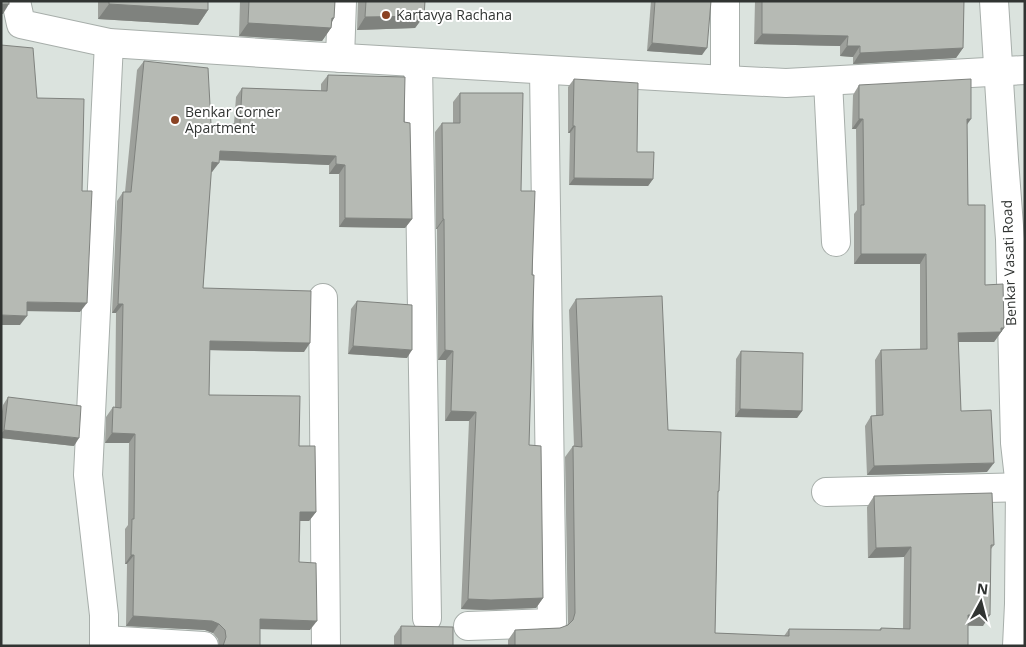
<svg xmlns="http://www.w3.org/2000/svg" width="1026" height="647" font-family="'Open Sans',sans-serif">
<rect width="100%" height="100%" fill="#dbe3de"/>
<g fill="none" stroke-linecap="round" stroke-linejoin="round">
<!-- minor casing -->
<g stroke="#a7aeaa" stroke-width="30">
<g id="minor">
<path d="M16 1 21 24 109 43 309 56 725 80 786 83 1025 70"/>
<path d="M340 58 342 1"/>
<path d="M418 63 427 618"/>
<path d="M725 80V1"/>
<path d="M828 81 836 242"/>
<path d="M323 298 326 646"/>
<path d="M826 492 1025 487"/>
<path d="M468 626 552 623 544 70"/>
<path d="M104 640 204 646"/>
<path d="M104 646V615L88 475 109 43"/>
</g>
</g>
<!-- tertiary casing -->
<g stroke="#a7aeaa" stroke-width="30">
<path id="tertiary" d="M994 1 1004 160 1010 239 1015 443 1020 487 1019 604 1017 646"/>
</g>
<!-- minor -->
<use href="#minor" stroke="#fff" stroke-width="28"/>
<!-- tertiary -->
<use href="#tertiary" stroke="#fff" stroke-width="28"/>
</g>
<!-- wall -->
<g fill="#9da09b">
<path d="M98 1H208V10L198 25 98 19Z"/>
<path d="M240 1H335L334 18 332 22 331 28 322 41 239 36Z"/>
<path d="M358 1H425L424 16 415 28 357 30Z"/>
<path d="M651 1H711L702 55 647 51Z"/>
<path d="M755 1H964L963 48 956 58 853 64V57L840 56V46L754 44Z"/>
<path d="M144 61 211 124H234L236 97 242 88 321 91V84L328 75 404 122 412 219 405 228 339 227V174H329V165L219 160 212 172H211L203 288 304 352 210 350 209 395 299 446 316 512 309 521H300L299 562 310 630 260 629V646H219L218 639 213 633 205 630 126 626 127 564H125V529L128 525 129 443H105L106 417 113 407 115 408 116 313H112L117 201 123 192H125L137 70Z"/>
<path d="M574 79 637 152 653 179 648 186 569 185 570 133H568V87Z"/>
<path d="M859 85 967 125 968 205 985 285 1004 328 994 342H958L961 411 987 472 867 475 865 426 871 416H876L875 360 881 350H920V264H854V214L857 210 856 129H852L853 95Z"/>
<path d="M460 93 521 191 532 275 529 445 543 598 536 608 484 610 461 609 469 421H445L446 360H438L437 229H436L435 132 442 123H453V102Z"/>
<path d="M576 299 668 430 719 491 718 493 715 633 784 636 789 629 879 630 881 628 903 629 904 557 868 558 867 507 874 496 994 545 991 549 983 626H968V646H508V640L515 630 560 628 567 626 568 623 565 457 573 446H574L569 310Z"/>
<path d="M357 301 407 358 348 354 351 309Z"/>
<path d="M741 351 802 411 797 418 735 417 736 359Z"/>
<path d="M8 397 74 446 1 438V418L3 405Z"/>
<path d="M401 626 453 646H394V636Z"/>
</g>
<!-- shaded-wall -->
<g fill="#7f827e">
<path d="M1 4H9L3 14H1Z"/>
<path d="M109 4 208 10 198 25 98 19Z"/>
<path d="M424 16 415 28 357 30 365 17Z"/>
<path d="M334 18 328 28H331L322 41 239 36 248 23Z"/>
<path d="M762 34 848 36 840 46 754 44Z"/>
<path d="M652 43 707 48 702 55 647 51Z"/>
<path d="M847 46H860L853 57 840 56Z"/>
<path d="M963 48 956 58 853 64 860 53Z"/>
<path d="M859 119H863L856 129H852Z"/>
<path d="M967 119H971L964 129Z"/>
<path d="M573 126H575L570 133H568Z"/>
<path d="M220 151 336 156 329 165 214 160Z"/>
<path d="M212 162 219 163 212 172 206 171Z"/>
<path d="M336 164 345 165 339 174H329Z"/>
<path d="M574 178 653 179 648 186 569 185Z"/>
<path d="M345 218 412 219 405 228 339 227Z"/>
<path d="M443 219H444L437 229H436Z"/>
<path d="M861 254H926L920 264H854Z"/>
<path d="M27 302 87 303 80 312 20 311Z"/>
<path d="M118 304H123L116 313H112Z"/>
<path d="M1 315 27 316 20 325H1Z"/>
<path d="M1004 328 994 342H951L958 333Z"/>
<path d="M210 341 310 343 304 352 203 350Z"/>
<path d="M353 346 412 350 407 358 348 354Z"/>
<path d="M445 350 453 351 446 360H438Z"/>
<path d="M740 409 802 411 797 418 735 417Z"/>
<path d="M451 411 476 412 469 421H445Z"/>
<path d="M4 430 79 438 74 446 1 438V434Z"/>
<path d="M112 433 135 434 129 443H105Z"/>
<path d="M994 463 987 472 867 475 874 466Z"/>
<path d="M300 512H316L309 521H294Z"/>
<path d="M911 547 904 557 868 558 876 548Z"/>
<path d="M131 555H134L127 564H125Z"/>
<path d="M543 598 536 608 484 610 461 609 468 599Z"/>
<path d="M968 615H990L983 626 961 625Z"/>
<path d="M133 616 212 621 219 624 213 633 205 630 126 626Z"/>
<path d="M260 619 317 621 310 630 253 629Z"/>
</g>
<!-- building -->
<g fill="#b6bab4" stroke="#7f827e">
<rect x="1" y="1" width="8" height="3"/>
<path d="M109 1H208V10L109 4Z"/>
<path d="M249 1H335L334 18H332L331 28 248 23Z"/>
<path d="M366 1H425L424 16 365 17Z"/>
<path d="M655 1H711L707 48 652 43Z"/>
<path d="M762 1H964L963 48 860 53V46H847L848 36 762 34Z"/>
<path d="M1 45 33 48 37 98 84 99 82 191H92L87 303 27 302V316L1 315Z"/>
<path d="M144 61 208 68 211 124H240L242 88 327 91 328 75 405 77 404 122 410 123 412 219 345 218V165L336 164V156L220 151 219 163 212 162 203 288 311 291 310 343 210 341 209 395 300 396 299 446H315L316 512H300L299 562 316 563 317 621 260 619V646H223L226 637 225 630 219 624 212 621 133 616 134 555H131L132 519H134L135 434 112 433 113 407 121 408 123 304H118L123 192H131Z"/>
<path d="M574 79 638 83 637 152H654L653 179 574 178 575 126H573Z"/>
<path d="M971 79V119H967L968 205H985V285L1003 284 1004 328H1001V332L958 333 961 411 991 410 994 463 874 466 871 416 883 415 881 350 927 349 926 254H861V205H864L863 119H859V85Z"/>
<path d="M460 93H523L521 191H535L532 275H534L529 445 541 446 543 598 491 600 468 599 476 412 451 411 453 351 445 350 444 219H443L442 123H460Z"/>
<path d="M662 296 668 430 721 432 719 491H718L715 633 789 636V629L881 630V628L910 629 911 547 876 548 874 496 992 493 994 545H991L990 615H968V646H515V630L560 628 568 625 573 620 575 613 573 446 582 447 576 299Z"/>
<path d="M357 301 412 305V350L353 346Z"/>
<path d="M741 351 803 353 802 411 740 409Z"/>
<path d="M8 397 81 406 79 438 4 430Z"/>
<path d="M401 626 453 627V646H401Z"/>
</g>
<!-- markers -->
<g fill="#8a4223" stroke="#fff" stroke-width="2">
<circle cx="386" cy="15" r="5"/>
<circle cx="175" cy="120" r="5"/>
</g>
<g text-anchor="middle" stroke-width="4" stroke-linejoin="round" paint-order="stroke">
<!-- poi labels -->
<g font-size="14" fill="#313432" stroke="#fff" text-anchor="start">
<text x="396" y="20">Kartavya Rachana</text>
<text x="185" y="117">Benkar Corner<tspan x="185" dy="16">Apartment</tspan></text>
</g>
<!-- street labels -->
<g font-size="14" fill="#313432" stroke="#fff">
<text transform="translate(1009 263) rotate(-92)" y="5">Benkar Vasati Road</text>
</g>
</g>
<!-- border -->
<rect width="1026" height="647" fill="none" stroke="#313432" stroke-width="5"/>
<!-- north arrow -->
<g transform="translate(981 602) rotate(7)" stroke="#ffffff" stroke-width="4" paint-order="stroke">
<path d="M0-4L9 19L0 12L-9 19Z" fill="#313432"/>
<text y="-8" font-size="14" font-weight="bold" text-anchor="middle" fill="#313432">N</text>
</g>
</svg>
